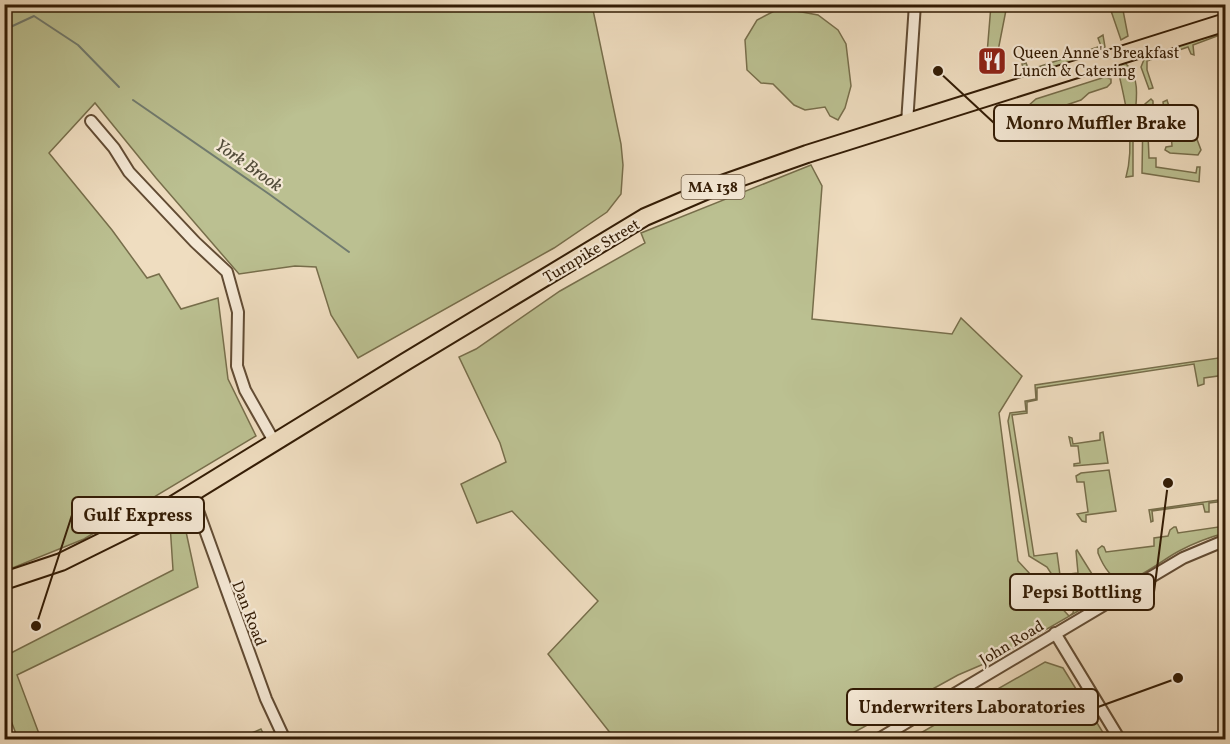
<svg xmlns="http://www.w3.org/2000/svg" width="1230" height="744" font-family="Vollkorn,serif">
<rect width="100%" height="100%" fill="#efddc0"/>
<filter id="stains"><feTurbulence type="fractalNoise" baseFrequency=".00333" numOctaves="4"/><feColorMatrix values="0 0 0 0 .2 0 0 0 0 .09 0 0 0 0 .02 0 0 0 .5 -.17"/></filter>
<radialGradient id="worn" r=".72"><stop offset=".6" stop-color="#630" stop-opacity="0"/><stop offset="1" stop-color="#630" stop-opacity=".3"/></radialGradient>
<!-- green -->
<g fill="#bbc091" stroke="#776e4b" stroke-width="1.5">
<path d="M4 5H592L621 144 623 165 621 194 607 212 554 248 358 358 331 315 316 267 295 266 239 274 156 178 95 103 49 153 112 230 147 278 159 274 181 309 218 298 228 379 256 436 84 539 5 571Z"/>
<path d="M991 5H1007L998 51 987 54Z"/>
<path d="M1109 5H1122L1128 36 1121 40Z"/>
<path d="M780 8 818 15 838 30 846 44 851 86 845 108 838 120 830 116 825 107 805 110 794 105 773 84 761 83 747 70 745 40 757 20Z"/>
<path d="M1225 33 1193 45 1194 55 1191 54 1188 47 1147 61V70L1153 88 1149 89 1141 67 1145 57 1189 42Z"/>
<path d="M1103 35 1105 47 1101 53 1031 75 1024 71 1022 64 1026 63 1029 70 1101 46 1098 38Z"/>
<path d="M1125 63C1145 78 1133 116 1133 137 1133 150 1133 163 1133 176L1126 177C1136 141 1125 101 1117 66Z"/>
<path d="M1105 77 1111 79V83L1107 87 1089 93 1081 100 1031 117 1028 106 1036 99Z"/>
<path d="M1151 99 1153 101V110L1147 111 1149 158H1156V167L1196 173 1197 167H1200L1199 182 1142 173 1143 112 1145 104Z"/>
<path d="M1167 100 1179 139 1195 134 1201 150 1198 155 1170 153 1165 150 1166 147 1172 146 1170 118 1165 119 1163 102Z"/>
<path d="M811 165 822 186 812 319 952 334 961 318 1022 376 999 413 1018 561 1069 616 1073 613 1074 608 1068 603C1078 599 1085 597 1083 584H1079L1077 587 1074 583 1070 587H1065L1064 583 1056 581 1047 567 1029 556 1008 421 1010 413 1026 411 1025 401 1036 399 1035 385 1225 357V375L1204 378V384L1198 386 1194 364 1037 388V400L1027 402V413L1012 415 1034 556 1057 553 1060 575 1078 573 1076 551 1077 550 1097 582 1098 591 1096 597 1087 606 993 660 958 675 842 739H615L548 654 598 601 512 511 477 523 461 484 506 462 500 443 459 357 476 349 560 291 645 243 641 233Z"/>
<path d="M1103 432 1108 463 1074 466V464L1080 463 1078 446H1071L1069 437 1072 438 1073 444 1100 440V433Z"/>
<path d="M1109 470 1116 511 1086 515V522L1082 521 1077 514 1088 512 1084 482H1077L1076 476 1081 473Z"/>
<path d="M1225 499V501L1209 503V512H1205L1203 504 1152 511 1153 521 1151 522 1149 510Z"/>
<path d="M170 524 185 527 198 587 17 675 41 739H18L5 705V656L173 570Z"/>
<path d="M1225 526V533C1210 537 1194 543 1179 551 1165 558 1135 583 1121 580 1109 578 1102 563 1098 553V549L1102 546 1104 547 1106 552 1154 546V538L1168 536 1170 530 1174 527H1176L1178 533Z"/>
<path d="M1045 662 1063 668 1107 739H910Z"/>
<path d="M261 729 266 739H238Z"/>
</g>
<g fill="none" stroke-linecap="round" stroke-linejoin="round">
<!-- stream -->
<g stroke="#717b6f" stroke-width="2">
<path d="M4 30 34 16 78 45 119 87"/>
<path d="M133 100 269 194 349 252"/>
</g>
<!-- street casing -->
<g stroke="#624c34" stroke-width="14">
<g id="street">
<path d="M91 121 114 148 129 172 195 242 227 272 238 312 237 366 245 390 275 443"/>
<path d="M907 123 915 4"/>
<path d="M192 494 266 699 285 740"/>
<path d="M1055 633 1120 740"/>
<path d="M877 740 1183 558 1226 540"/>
</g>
</g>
<!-- primary casing -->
<g stroke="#331c05" stroke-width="20">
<path id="primary" d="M4 581 61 562 158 514 405 362 645 217 722 184 807 154 1226 22"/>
</g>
<!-- street -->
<use href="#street" stroke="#f5e9d6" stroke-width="10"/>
<!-- primary -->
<use href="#primary" stroke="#efddc0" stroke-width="16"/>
</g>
<!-- icons -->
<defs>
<g id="restaurant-square" transform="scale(1.5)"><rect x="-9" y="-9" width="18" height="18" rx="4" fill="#8f2418" stroke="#f5e9d6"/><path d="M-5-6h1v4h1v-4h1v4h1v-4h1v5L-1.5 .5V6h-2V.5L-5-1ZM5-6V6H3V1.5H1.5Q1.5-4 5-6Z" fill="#fff"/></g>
</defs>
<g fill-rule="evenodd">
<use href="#restaurant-square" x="992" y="61"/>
</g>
<g text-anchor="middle" stroke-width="4.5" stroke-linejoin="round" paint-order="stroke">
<!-- shield labels -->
<rect fill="#f5e9d6" stroke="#6d5a44" stroke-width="1.5" x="681.5" y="175" width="63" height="24" rx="4.5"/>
<g font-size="15" font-weight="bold" fill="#331c05">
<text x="713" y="192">MA 138</text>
</g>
<!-- poi labels -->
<g font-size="16" fill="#331c05" stroke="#f5e9d6" text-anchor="start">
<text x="1013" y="58">Queen Anne's Breakfast<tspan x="1013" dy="18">Lunch &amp; Catering</tspan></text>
</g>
<!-- street labels -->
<g font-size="16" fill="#331c05" stroke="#f5e9d6">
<text transform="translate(591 250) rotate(-31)" y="6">Turnpike Street</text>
<text transform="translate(250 613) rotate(69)" y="6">Dan Road</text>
<text transform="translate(1011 642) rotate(-31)" y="6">John Road</text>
</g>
<!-- water labels -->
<g font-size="18" font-style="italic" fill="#524c3a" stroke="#f5e9d6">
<text transform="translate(249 165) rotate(35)" y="6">York Brook</text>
</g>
</g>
<!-- callouts -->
<path fill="none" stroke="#331c05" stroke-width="2" d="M938 71L994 123M36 626L72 515M1168 483L1154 592M1178 678L1098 707"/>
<g fill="#331c05" stroke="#f5e9d6" stroke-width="2">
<circle cx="938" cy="71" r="6"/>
<circle cx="36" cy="626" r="6"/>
<circle cx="1168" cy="483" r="6"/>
<circle cx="1178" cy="678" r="6"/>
</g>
<g fill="#f5e9d6" stroke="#331c05" stroke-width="2">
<rect x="994" y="105" width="204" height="36" rx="6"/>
<rect x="72" y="497" width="132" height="36" rx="6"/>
<rect x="1010" y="574" width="144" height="36" rx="6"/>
<rect x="847" y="689" width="251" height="36" rx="6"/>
</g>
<g font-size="18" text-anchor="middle" font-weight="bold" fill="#331c05">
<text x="1096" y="129">Monro Muffler Brake</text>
<text x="138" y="521">Gulf Express</text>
<text x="1082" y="598">Pepsi Bottling</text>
<text x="972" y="713">Underwriters Laboratories</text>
</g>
<!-- margin -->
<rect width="1230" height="744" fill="none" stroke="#efddc0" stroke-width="24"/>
<rect x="6" y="6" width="1218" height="732" fill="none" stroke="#331c05" stroke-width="3"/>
<rect x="12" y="12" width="1206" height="720" fill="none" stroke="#331c05" stroke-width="1.5"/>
<rect width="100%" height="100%" filter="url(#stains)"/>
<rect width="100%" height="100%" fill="url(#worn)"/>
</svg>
